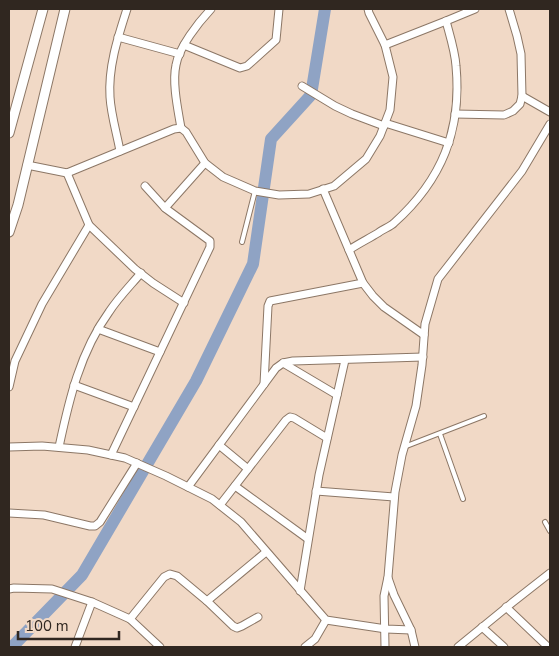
<svg xmlns="http://www.w3.org/2000/svg" width="559" height="656" font-family="'Nunito Sans',sans-serif">
<rect width="100%" height="100%" fill="#f1d9c6"/>
<g fill="none" stroke-linecap="round" stroke-linejoin="round">
<!-- river -->
<path stroke="#8fa3c4" stroke-width="12" d="M12 647 82 575 196 381 253 264 271 139 311 95 325 9"/>
<!-- service casing -->
<g stroke="#8c7766" stroke-width="6">
<g id="service">
<path d="M242 242 255 191"/>
<path d="M440 434 463 499"/>
<path d="M404 447 484 416"/>
<path d="M545 522 550 531"/>
</g>
</g>
<!-- minor casing -->
<g stroke="#8c7766" stroke-width="9">
<g id="minor">
<path d="M118 37 180 54"/>
<path d="M184 45 240 68 247 66 276 40 279 9"/>
<path d="M385 45 446 21 475 9"/>
<path d="M302 86 335 106 352 114 384 126"/>
<path d="M522 96 550 112"/>
<path d="M455 114 504 115 513 111 520 104 522 96 521 54 517 36 509 9"/>
<path d="M385 123 449 143"/>
<path d="M181 128C178 110 172 83 176 65 179 47 198 23 211 9"/>
<path d="M120 151C117 134 111 115 110 97 108 67 118 37 127 9"/>
<path d="M27 165 67 173 174 129 181 128 186 132 205 163 223 177 255 191 279 195 309 194 334 186 366 159 380 136 390 110 393 77 385 45 369 13 368 9"/>
<path d="M323 189 363 283 373 296 384 307 424 335"/>
<path d="M165 208 205 163"/>
<path d="M89 225 135 269 153 283 184 303"/>
<path d="M349 250C358 244 368 239 378 233 383 229 390 227 394 223 442 180 462 130 456 66 455 51 450 36 446 21"/>
<path d="M98 329 160 352"/>
<path d="M283 363 337 395"/>
<path d="M264 384 268 306 270 301 363 283"/>
<path d="M74 385 134 407"/>
<path d="M9 387 15 361 42 304 89 225 67 173"/>
<path d="M219 445 248 469"/>
<path d="M9 447 42 446 88 450 125 458 166 476 212 499 241 522 326 620 386 629 411 630"/>
<path d="M59 447C69 400 80 352 109 312 118 298 130 286 141 273"/>
<path d="M111 455 210 247V241L165 208 145 186"/>
<path d="M235 486 308 539"/>
<path d="M188 487 276 368 283 363 293 361 423 357"/>
<path d="M316 491 394 497"/>
<path d="M220 505 286 420 290 417 294 418 327 438"/>
<path d="M9 513 44 515 90 526H95L100 522 137 463"/>
<path d="M388 578 394 595 411 630 415 647"/>
<path d="M9 589 14 588 52 589 92 602 130 619 160 647"/>
<path d="M300 591 319 475 345 360"/>
<path d="M207 601 266 552"/>
<path d="M506 607 548 647"/>
<path d="M130 619 164 577 170 574 177 576 207 601 233 626 237 628 242 626 258 617"/>
<path d="M482 627 504 647"/>
<path d="M75 647 92 602"/>
<path d="M305 647 315 639 326 620"/>
<path d="M385 647 384 596 388 577 395 492 402 455 416 406 422 365 425 324 438 279 522 171 550 124"/>
<path d="M458 647 513 602 550 573"/>
</g>
</g>
<!-- tertiary casing -->
<g stroke="#8c7766" stroke-width="11">
<g id="tertiary">
<path d="M9 133 43 9"/>
<path d="M9 232 18 205 65 9"/>
</g>
</g>
<!-- service -->
<use href="#service" stroke="#fff" stroke-width="4"/>
<!-- minor -->
<use href="#minor" stroke="#fff" stroke-width="7"/>
<!-- tertiary -->
<use href="#tertiary" stroke="#fff" stroke-width="9"/>
</g>
<!-- border -->
<rect width="559" height="656" fill="none" stroke="#302720" stroke-width="20"/>
<!-- scale -->
<path d="M18 631v8h101v-8" fill="none" stroke="#302720" stroke-width="2.5"/>
<text x="25" y="631" font-size="15" fill="#302720" stroke="#f1d9c6" stroke-width="4" paint-order="stroke">100 m</text>
</svg>
